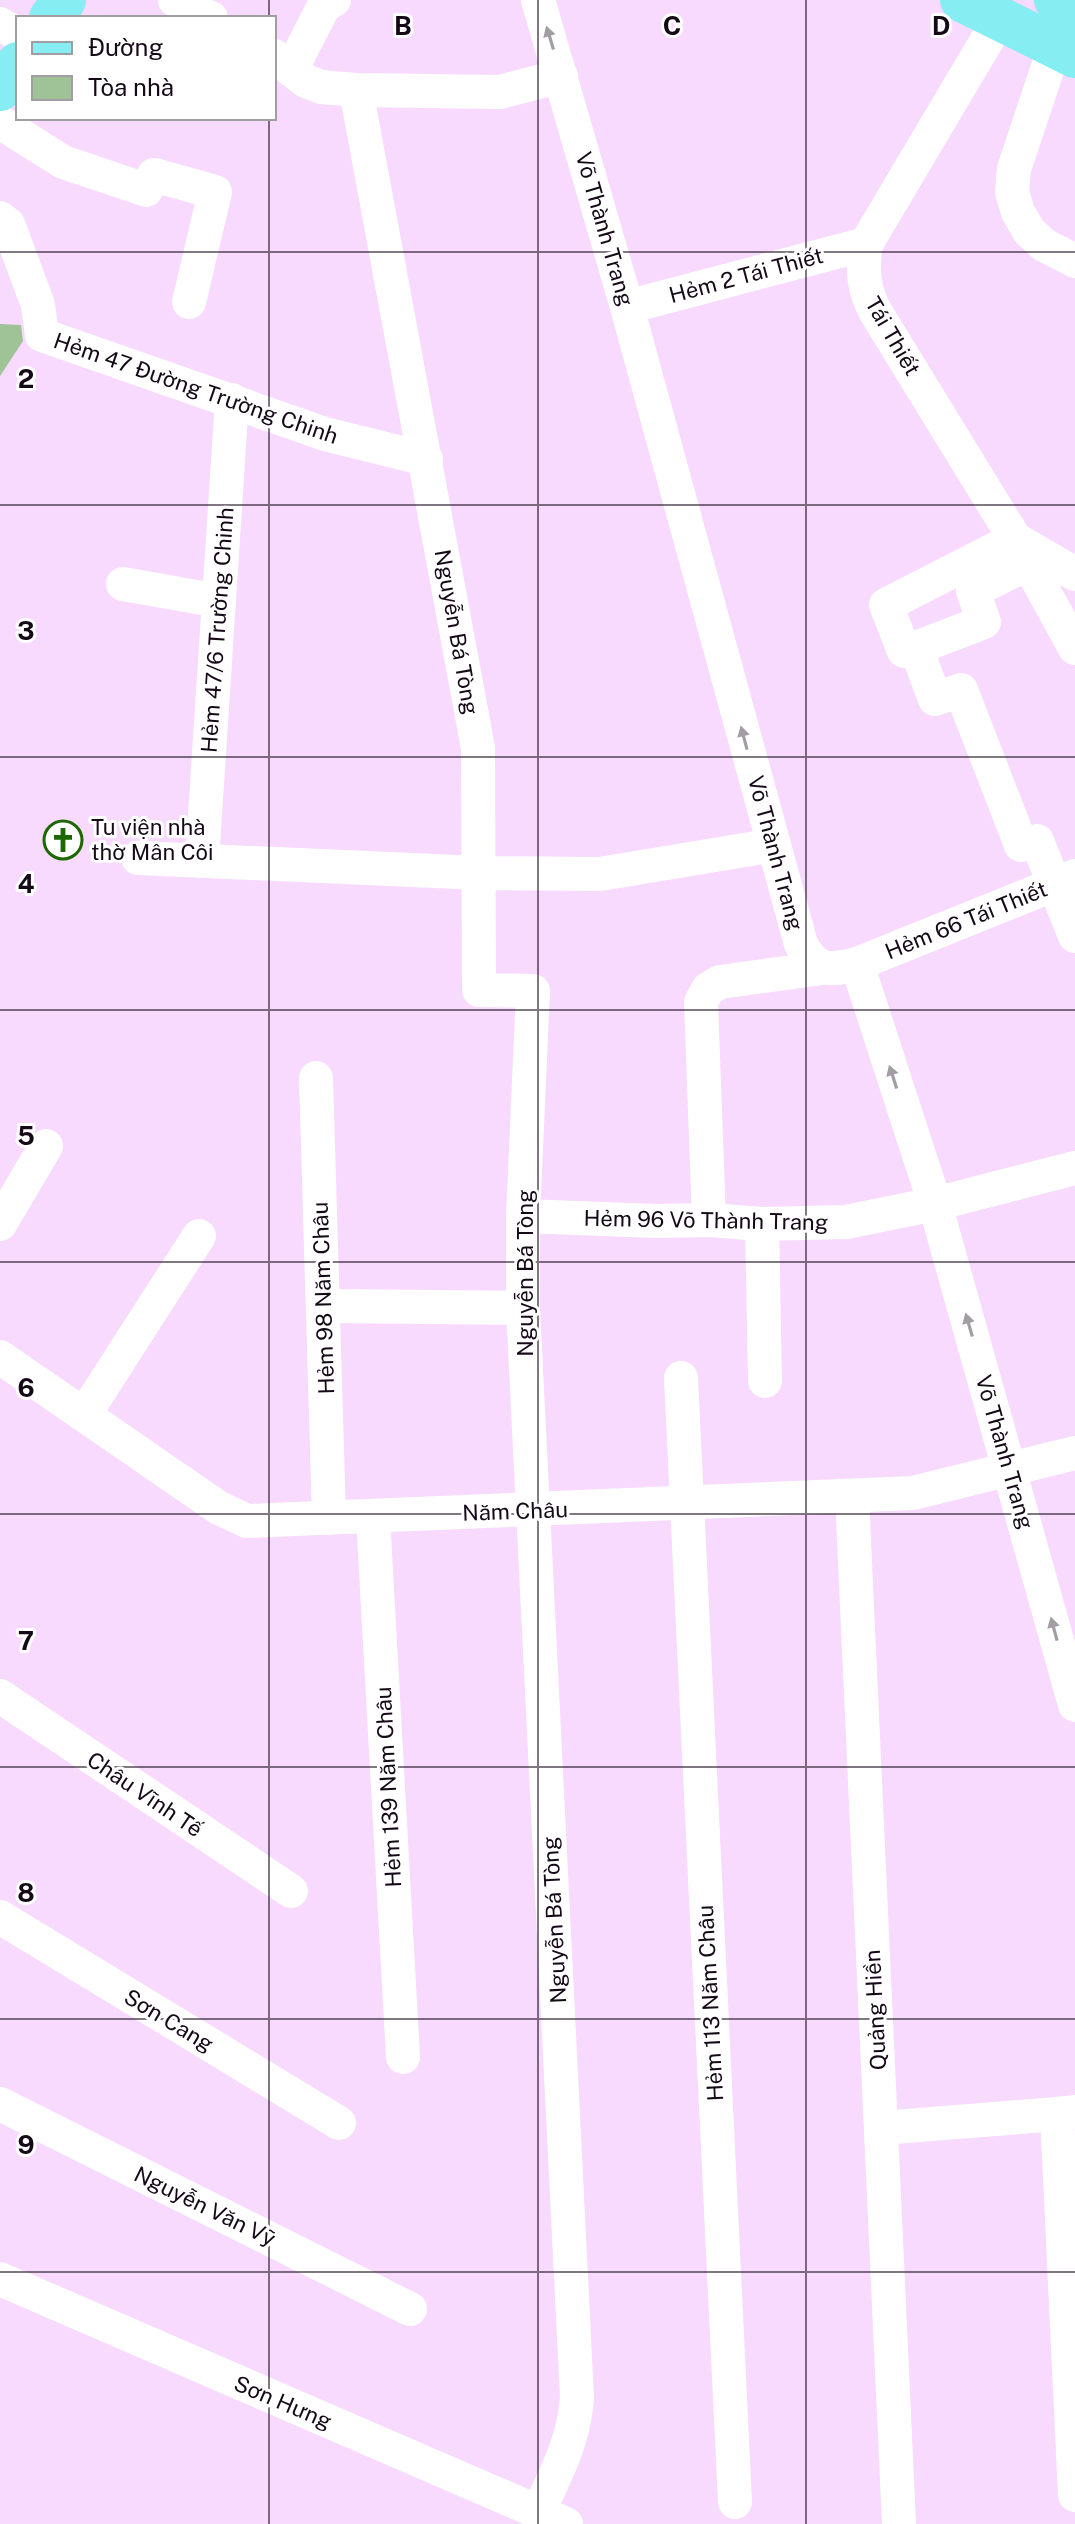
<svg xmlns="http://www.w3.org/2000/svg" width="1075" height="2524" font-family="'Public Sans',sans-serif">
<rect width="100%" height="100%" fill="#f7dafe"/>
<!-- building -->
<path fill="#9fc297" d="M0 324 21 325 23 341 0 376Z"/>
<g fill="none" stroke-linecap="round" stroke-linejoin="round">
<!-- minor -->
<g stroke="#fff" stroke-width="34">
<path d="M175 0 187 9 211 18"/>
<path d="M538 0 627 307 801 944C816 972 829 971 857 964L935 1204 1075 1705"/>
<path d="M999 20 866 244C862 269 863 288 875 311L1015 539 1075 648"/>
<path d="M0 24 18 34"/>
<path d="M1055 46 1014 169 1012 192 1018 212 1029 231 1044 245 1075 261"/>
<path d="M274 56 306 81 321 87 356 90 500 92 561 76"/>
<path d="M291 70 324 6 334 0"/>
<path d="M356 90 478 748 479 990 533 991 523 1216V1308L577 2398C574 2441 556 2474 538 2512"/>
<path d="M0 122 63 162 146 190 154 175 215 192 189 302"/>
<path d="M0 218 8 224 38 305 42 335 325 434 426 459"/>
<path d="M627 307 866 244"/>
<path d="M1075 574 1015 539 886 605 904 651 916 648 935 699 961 690 1021 845 1037 841 1075 936"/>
<path d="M123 584 219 601"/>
<path d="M916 648 984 622 973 591 1029 563"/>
<path d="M138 858 480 873 600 874 774 845"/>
<path d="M202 861 232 400"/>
<path d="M857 964 1075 876"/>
<path d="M316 1078 329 1518"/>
<path d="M523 1216 657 1221 709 1220 762 1224 846 1222 935 1204 1075 1168"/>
<path d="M709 1220 701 1002 708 989 720 982 822 968"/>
<path d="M0 1224 46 1146"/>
<path d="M762 1224 765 1381"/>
<path d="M324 1306 523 1308"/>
<path d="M0 1357 219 1508 247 1521 913 1493 1075 1453"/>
<path d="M681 1378 735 2502"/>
<path d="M84 1415 199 1236"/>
<path d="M852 1497 899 2524"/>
<path d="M373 1517 403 2057"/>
<path d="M0 1696 291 1891"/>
<path d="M0 1917 339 2123"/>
<path d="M0 2104 410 2309"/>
<path d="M1075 2112 1057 2114 1075 2495"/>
<path d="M881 2128 1057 2114"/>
<path d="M0 2279 566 2524"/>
</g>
<!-- major -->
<g stroke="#86edf2" stroke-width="44">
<path d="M962 0 1075 56"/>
<path d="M1056 0 1075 10"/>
<path d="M51 18 64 0"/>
<path d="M0 89 18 64"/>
</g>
</g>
<!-- one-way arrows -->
<defs><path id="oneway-solid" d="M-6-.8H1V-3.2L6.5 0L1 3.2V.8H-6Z" transform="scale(2)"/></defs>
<g fill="#a19da3">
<use href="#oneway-solid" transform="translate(550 38) rotate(-107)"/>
<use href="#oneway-solid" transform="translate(744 738) rotate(-105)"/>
<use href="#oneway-solid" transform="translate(893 1077) rotate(-108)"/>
<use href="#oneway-solid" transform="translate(969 1325) rotate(-106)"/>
<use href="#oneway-solid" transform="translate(1054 1629) rotate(-105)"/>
</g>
<!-- grid -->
<path fill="none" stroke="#150918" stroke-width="2" stroke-opacity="0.55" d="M269 0V18M538 0V2524M806 0V2524M269 118V2524M0 252H1075M0 505H1075M0 757H1075M0 1010H1075M0 1262H1075M0 1514H1075M0 1767H1075M0 2019H1075M0 2272H1075"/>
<!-- icons -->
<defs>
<g id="church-ring" transform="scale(2)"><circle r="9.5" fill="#fff" stroke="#1d6700" stroke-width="1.5"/><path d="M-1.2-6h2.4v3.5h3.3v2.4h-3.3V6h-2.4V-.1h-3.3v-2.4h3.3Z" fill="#1d6700"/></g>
</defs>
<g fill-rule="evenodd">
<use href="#church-ring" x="63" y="840"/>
</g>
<g text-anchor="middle" stroke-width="6" stroke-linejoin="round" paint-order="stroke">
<!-- street labels -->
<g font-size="22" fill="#150918" stroke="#fff">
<text transform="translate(605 229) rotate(74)" y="8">Võ Thành Trang</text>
<text transform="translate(746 275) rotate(-15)" y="8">Hẻm 2 Tái Thiết</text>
<text transform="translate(893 336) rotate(60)" y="8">Tái Thiết</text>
<text transform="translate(196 388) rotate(19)" y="8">Hẻm 47 Đường Trường Chinh</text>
<text transform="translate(217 630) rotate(-86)" y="8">Hẻm 47/6 Trường Chinh</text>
<text transform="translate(457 632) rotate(80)" y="8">Nguyễn Bá Tòng</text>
<text transform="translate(776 853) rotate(75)" y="8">Võ Thành Trang</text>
<text transform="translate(966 920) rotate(-22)" y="8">Hẻm 66 Tái Thiết</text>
<text transform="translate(706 1220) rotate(1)" y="8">Hẻm 96 Võ Thành Trang</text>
<text transform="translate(525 1273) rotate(-90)" y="8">Nguyễn Bá Tòng</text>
<text transform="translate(323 1298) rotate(-92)" y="8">Hẻm 98 Năm Châu</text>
<text transform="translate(1005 1452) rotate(74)" y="8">Võ Thành Trang</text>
<text transform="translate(515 1511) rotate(-2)" y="8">Năm Châu</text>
<text transform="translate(388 1787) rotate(-93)" y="8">Hẻm 139 Năm Châu</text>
<text transform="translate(145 1794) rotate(34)" y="8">Châu Vĩnh Tế</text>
<text transform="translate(554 1920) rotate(-93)" y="8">Nguyễn Bá Tòng</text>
<text transform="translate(710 2003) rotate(-93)" y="8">Hẻm 113 Năm Châu</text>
<text transform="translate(875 2010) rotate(-93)" y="8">Quảng Hiền</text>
<text transform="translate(169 2020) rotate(31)" y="8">Sơn Cang</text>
<text transform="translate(205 2206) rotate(26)" y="8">Nguyễn Văn Vỹ</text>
<text transform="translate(283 2402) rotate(23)" y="8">Sơn Hưng</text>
</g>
<!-- poi labels -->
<g font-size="22" fill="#150918" stroke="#fff" text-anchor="start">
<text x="91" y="835">Tu viện nhà<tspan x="91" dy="25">thờ Mân Côi</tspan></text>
</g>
</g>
<g font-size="26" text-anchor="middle" font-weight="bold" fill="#150918" stroke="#fff" stroke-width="6" stroke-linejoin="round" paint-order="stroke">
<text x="403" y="35">B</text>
<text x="672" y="35">C</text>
<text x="941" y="35">D</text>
<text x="26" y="388">2</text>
<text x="26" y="640">3</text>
<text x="26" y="893">4</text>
<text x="26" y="1145">5</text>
<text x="26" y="1397">6</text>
<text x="26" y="1650">7</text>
<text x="26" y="1902">8</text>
<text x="26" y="2154">9</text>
</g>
<!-- legend -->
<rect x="16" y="16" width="260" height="104" fill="#ffffff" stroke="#a19da3" stroke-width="2"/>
<rect x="32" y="42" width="40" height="12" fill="#86edf2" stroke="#a19da3" stroke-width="2"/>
<text x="88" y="56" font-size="24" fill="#150918">Đường</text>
<rect x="32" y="76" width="40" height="24" fill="#9fc297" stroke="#a19da3" stroke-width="2"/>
<text x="88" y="96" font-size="24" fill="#150918">Tòa nhà</text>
</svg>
